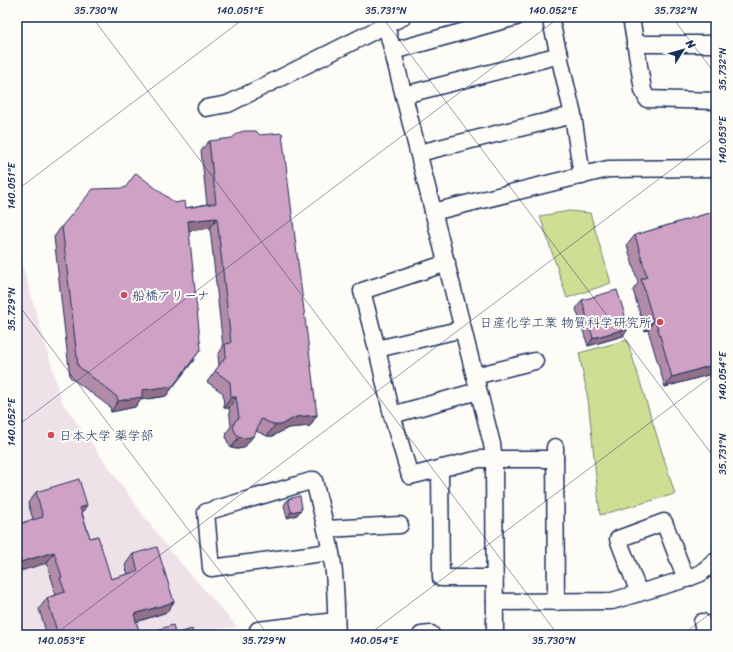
<svg xmlns="http://www.w3.org/2000/svg" width="733" height="652" font-family="Sriracha,'Klee One',sans-serif">
<rect width="100%" height="100%" fill="#fdfcf7"/>
<filter id="ink" filterUnits="userSpaceOnUse"><feTurbulence type="fractalNoise" baseFrequency=".025" numOctaves="2"/><feDisplacementMap in="SourceGraphic" scale="8" xChannelSelector="R" yChannelSelector="G"/><feConvolveMatrix kernelMatrix="1 2 1 2 8 2 1 2 1" color-interpolation-filters="sRGB"/></filter>
<g filter="url(#ink)">
<!-- built -->
<path fill="#efe1e8" d="M17 233 23 267 62 402 146 519 172 553 237 627 207 630V635H17Z"/>
<!-- green -->
<g fill="#cede92" stroke="#748678">
<path d="M569 211 590 213 611 283 567 298 540 216Z"/>
<path d="M627 340 675 494 600 515 588 399 579 353Z"/>
</g>
<g fill="none" stroke-linecap="round" stroke-linejoin="round">
<!-- minor casing -->
<g stroke="#1b2f5e" stroke-width="19">
<g id="minor">
<path d="M384 17 492 444 494 460 495 635"/>
<path d="M550 17 573 115 582 176"/>
<path d="M631 17 643 90 647 99 716 101"/>
<path d="M635 44H716"/>
<path d="M393 51 516 17"/>
<path d="M404 95 560 55"/>
<path d="M206 108 228 104 386 25 403 17"/>
<path d="M419 153 573 115"/>
<path d="M433 212 608 169 716 168"/>
<path d="M447 263 362 291 377 349 392 415 410 476 479 459H555"/>
<path d="M377 349 463 329"/>
<path d="M475 376 535 361"/>
<path d="M392 415 478 391"/>
<path d="M555 447 556 602"/>
<path d="M440 468 441 578H495"/>
<path d="M326 529 400 525"/>
<path d="M330 552 211 568 206 512 314 480C321 511 331 542 334 573 336 594 336 615 337 635"/>
<path d="M639 593 618 539 664 522 686 579"/>
<path d="M495 602 612 601 686 579 701 573 714 562H716"/>
<path d="M702 622 705 635"/>
<path d="M258 630 336 621"/>
<path d="M421 635 431 634"/>
</g>
</g>
<!-- minor -->
<use href="#minor" stroke="#fdfcf7" stroke-width="16"/>
</g>
<!-- wall -->
<g fill="#b28ba9" stroke="#1b2f5e">
<path d="M209 141 317 415 310 426 288 428 273 436H267L256 431 247 444 244 448 237 449 231 448 228 443 226 438 227 432 231 426 229 408H224L223 393 207 382 219 366 218 355 223 347 210 228 189 231 194 360 166 396 140 400 135 407 111 412 110 407 70 377 54 237 62 226 175 203 186 208 207 204 201 151Z"/>
<path d="M716 211V378L715 373 665 387 648 330 645 331 633 290 638 283 627 245 635 235Z"/>
<path d="M582 300 629 328 623 336 588 346 576 309Z"/>
<path d="M36 492 82 513 90 538 111 579 128 574 125 565 133 554 167 612 136 622 140 635 175 634 193 635H47L39 609 47 598 55 595 53 588 54 587 47 563 19 524 33 519 28 503Z"/>
<path d="M288 499 302 508 297 515 287 518 284 505Z"/>
</g>
<!-- shaded-wall -->
<g fill="#91718a" stroke="#1b2f5e">
<path d="M217 218 210 228 181 232 188 221Z"/>
<path d="M655 319 648 330 645 331 653 320Z"/>
<path d="M629 328 623 336 588 346 593 338Z"/>
<path d="M201 349 166 396 140 400 135 407 111 412 118 401 142 390Z"/>
<path d="M716 364V371L715 373 665 387 672 377Z"/>
<path d="M231 397H236L229 408H224Z"/>
<path d="M317 415 310 426 288 428 273 436H267L275 425 296 417Z"/>
<path d="M255 434 247 444 244 448 237 449 231 448 239 437Z"/>
<path d="M87 505 80 516V508Z"/>
<path d="M302 508 297 515 287 518 291 512Z"/>
<path d="M54 552 47 563 17 572V563Z"/>
<path d="M174 602 167 612 126 625 134 614Z"/>
<path d="M90 631 87 635H76Z"/>
</g>
<!-- building -->
<g fill="#cfa2c5" stroke="#1b2f5e">
<path d="M244 131H256L260 135 282 133 317 415 296 417 281 425H275L261 419 255 434 251 437 245 438 239 437 235 432 233 427 235 421 239 418 236 397H231L230 382 215 371 226 356 225 344 231 343 217 218 188 221 201 349 173 386 142 390V397L118 401 117 397 78 366 62 226 93 189 125 188 136 173 175 203 185 201 186 208 216 203 209 141 232 138 238 133Z"/>
<path d="M716 211V364L672 377 655 319 653 320 641 279 647 277 635 235Z"/>
<path d="M617 290 629 328 593 338 582 300Z"/>
<path d="M79 479 87 505 80 508 90 538 98 536 111 579 138 571 133 554 157 547 174 602 134 614 140 635 173 625 175 634 192 629 193 635H92L90 631 76 635H58L47 598 65 592 60 578 62 577 54 552 17 563V515L19 524 43 517 36 492Z"/>
<path d="M300 496 302 508H301V510L291 512 288 499Z"/>
</g>
</g>
<!-- ticks -->
<path fill="none" stroke="#1b2f5e" stroke-width="1" stroke-opacity="0.45" d="M92 17 558 635M382 17 716 460M672 17 716 75M17 190 246 17M17 303 268 635M17 426 560 17M54 635 716 136M368 635 716 373M682 635 716 609"/>
<!-- markers -->
<g fill="#d1495b" stroke="#fdfcf7" stroke-width="1.5">
<circle cx="124" cy="295" r="4"/>
<circle cx="660" cy="322" r="4"/>
<circle cx="51" cy="435" r="4"/>
</g>
<g text-anchor="middle" stroke-width="4" stroke-linejoin="round" paint-order="stroke">
<!-- poi labels -->
<g font-size="13" fill="#1b2f5e" stroke="#fdfcf7" text-anchor="start">
<text x="132" y="300">船橋アリーナ</text>
<text x="652" y="327" text-anchor="end">日産化学工業 物質科学研究所</text>
<text x="59" y="440">日本大学 薬学部</text>
</g>
</g>
<!-- margin -->
<rect width="733" height="652" fill="none" stroke="#fdfcf7" stroke-width="44"/>
<!-- north arrow -->
<g transform="translate(683 50) rotate(53)" stroke="#fdfcf7" stroke-width="3" paint-order="stroke">
<path d="M0-3L7 15L0 10L-7 15Z" fill="#1b2f5e"/>
<text y="-6" font-size="11" font-weight="bold" text-anchor="middle" fill="#1b2f5e">N</text>
</g>
<rect x="22" y="22" width="689" height="608" fill="none" stroke="#1b2f5e" stroke-width="1.5"/>
<g font-size="10" text-anchor="middle" fill="#1b2f5e">
<text x="96" y="14">35.730°N</text>
<text x="240" y="14">140.051°E</text>
<text x="386" y="14">35.731°N</text>
<text x="553" y="14">140.052°E</text>
<text x="676" y="14">35.732°N</text>
<text transform="translate(722 69) rotate(-90)" y="4">35.732°N</text>
<text transform="translate(722 140) rotate(-90)" y="4">140.053°E</text>
<text transform="translate(11 186) rotate(-90)" y="4">140.051°E</text>
<text transform="translate(11 309) rotate(-90)" y="4">35.729°N</text>
<text transform="translate(722 376) rotate(-90)" y="4">140.054°E</text>
<text transform="translate(11 422) rotate(-90)" y="4">140.052°E</text>
<text transform="translate(722 454) rotate(-90)" y="4">35.731°N</text>
<text x="61" y="644">140.053°E</text>
<text x="264" y="644">35.729°N</text>
<text x="374" y="644">140.054°E</text>
<text x="554" y="644">35.730°N</text>
</g>
</svg>
